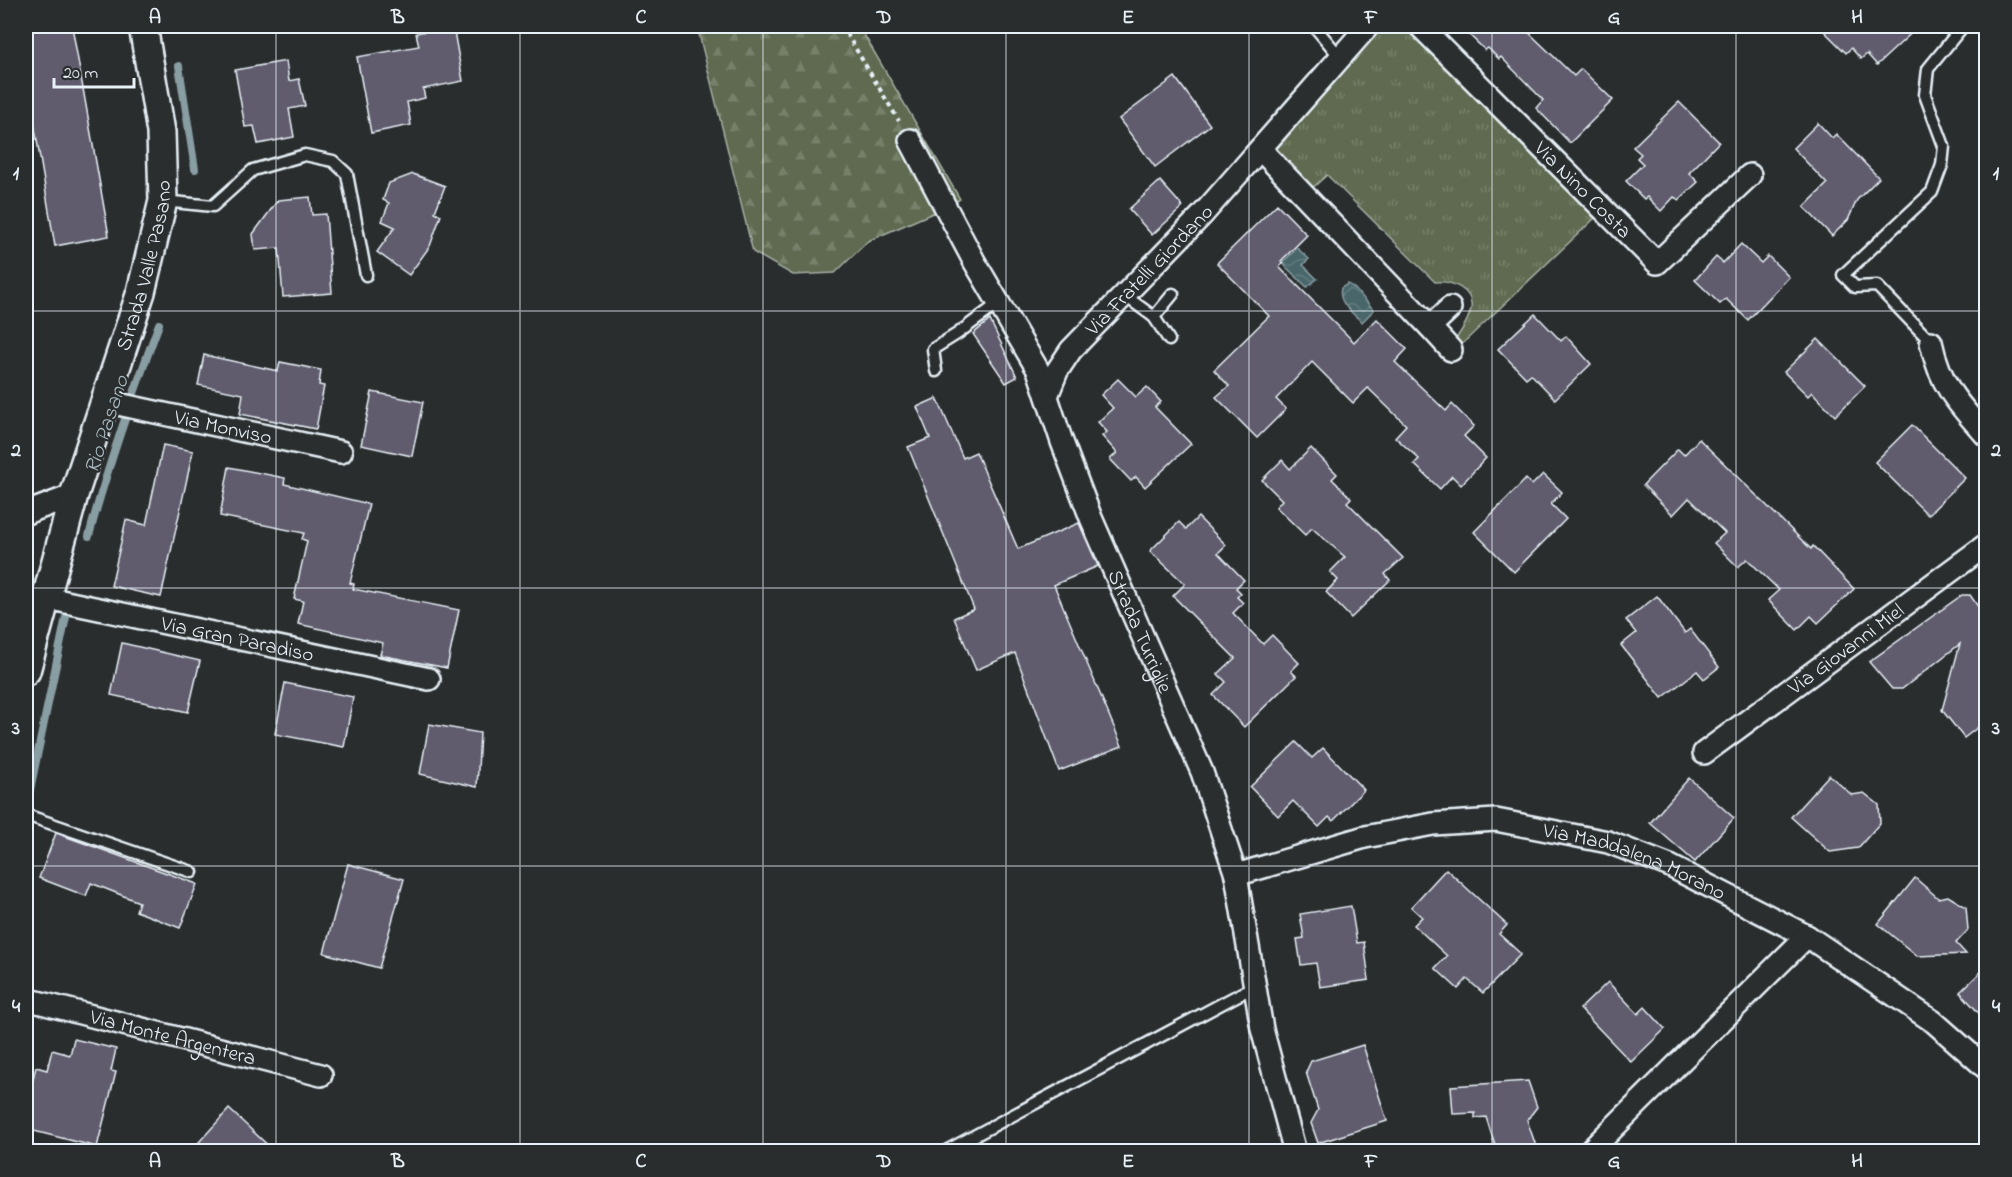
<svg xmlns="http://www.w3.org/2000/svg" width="2012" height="1177" font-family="'Indie Flower',sans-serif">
<defs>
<pattern id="grass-tufts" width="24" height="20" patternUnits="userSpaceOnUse" patternTransform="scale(1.5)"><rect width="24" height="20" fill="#606b51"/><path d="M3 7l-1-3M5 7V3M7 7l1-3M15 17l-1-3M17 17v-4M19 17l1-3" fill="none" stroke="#77816b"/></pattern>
<pattern id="forest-firs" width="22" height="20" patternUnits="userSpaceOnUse" patternTransform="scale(1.5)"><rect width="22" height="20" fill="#606b51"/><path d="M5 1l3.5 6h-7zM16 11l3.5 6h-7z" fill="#77816b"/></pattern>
<pattern id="water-waves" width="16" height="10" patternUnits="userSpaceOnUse" patternTransform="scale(1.5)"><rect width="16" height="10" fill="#48666b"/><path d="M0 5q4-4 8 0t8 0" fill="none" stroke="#627c81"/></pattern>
</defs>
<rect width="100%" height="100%" fill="#2a2d2e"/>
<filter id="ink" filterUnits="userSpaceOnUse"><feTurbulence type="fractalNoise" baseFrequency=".0167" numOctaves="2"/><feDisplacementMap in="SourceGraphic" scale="12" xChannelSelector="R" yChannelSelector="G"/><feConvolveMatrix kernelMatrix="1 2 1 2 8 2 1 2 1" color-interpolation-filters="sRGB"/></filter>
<g filter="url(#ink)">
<!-- grass -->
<path fill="url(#grass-tufts)" stroke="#a4aea4" stroke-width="1.5" d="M1383 26H1401L1421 41 1596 217 1461 345 1456 339C1462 330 1469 320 1471 309 1474 290 1451 280 1435 282L1327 175 1310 190 1273 153Z"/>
<!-- forest -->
<path fill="url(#forest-firs)" stroke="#a4aea4" stroke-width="1.5" d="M697 26H859L960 199 949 206 868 241 835 273 793 275 753 252Z"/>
<!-- water -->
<g fill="url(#water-waves)" stroke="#889ea3" stroke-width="1.5">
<path d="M1297 248 1309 259 1303 265 1317 279 1307 287 1286 267 1283 262Z"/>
<path d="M1348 284 1355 289 1374 310 1362 322C1353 313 1337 303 1341 288Z"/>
</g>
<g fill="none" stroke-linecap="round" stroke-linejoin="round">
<!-- stream -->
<g stroke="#889ea3" stroke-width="8">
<path d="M179 66 195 169"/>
<path d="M89 536C108 464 133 394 159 324"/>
<path d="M26 809 66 617"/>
</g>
</g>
<!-- building -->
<g fill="#615c6d" stroke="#e8f1f8" stroke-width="1.5">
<path d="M26 26H72L109 236 55 246 26 76Z"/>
<path d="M453 26 463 81 423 89 425 98 407 102 411 125 371 133 357 57 419 46 416 33Z"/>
<path d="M1460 26H1522L1574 76 1581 69 1613 100 1570 143 1536 108 1543 100 1501 57 1499 59 1488 48 1485 50Z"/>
<path d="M1819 26H1919L1877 65 1867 54 1861 59 1851 48 1846 53Z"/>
<path d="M286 61 289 81 299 79 305 106 289 109 294 137 258 144 254 126 245 127 235 70Z"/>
<path d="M1175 77 1210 125 1155 167 1119 119Z"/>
<path d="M1679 102 1719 142 1689 173 1698 182 1679 200 1674 197 1661 211 1647 197 1644 199 1626 181 1643 164 1637 158 1641 154 1633 147Z"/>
<path d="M1818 123 1832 138 1836 134 1879 178 1857 200 1848 220 1832 236 1804 207 1827 184 1793 148Z"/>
<path d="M413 174 445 186 435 212 441 215 430 246 409 275 377 252 395 227 382 221 389 203 383 200 389 183Z"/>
<path d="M1160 181 1183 207 1152 235 1129 209Z"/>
<path d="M310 197 312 215 326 214 332 293 283 297 279 248 255 250 253 234 278 200Z"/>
<path d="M1277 204 1307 235 1281 261 1283 263 1279 267 1354 342 1377 319 1407 349 1395 362 1446 411 1452 404 1474 426 1464 436 1486 458 1461 485 1452 476 1440 489 1414 464 1419 459 1395 437 1406 425 1368 388 1353 403 1312 362 1276 399 1286 409 1257 438 1216 397 1229 386 1214 370 1269 316 1217 263Z"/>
<path d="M1741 244 1761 263 1768 256 1789 277 1748 320 1726 299 1720 304 1695 280 1716 257 1723 263Z"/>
<path d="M1535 314 1561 341 1566 336 1591 364 1555 399 1531 374 1526 378 1498 349Z"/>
<path d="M990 320 1017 377 1006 383 973 334Z"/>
<path d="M1818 339 1865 386 1835 416 1812 392 1808 396 1784 372Z"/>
<path d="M204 355 278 371 280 362 321 370 319 385 324 386 316 429 240 414 243 394 198 385Z"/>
<path d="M1118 379 1136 397 1147 387 1161 402 1155 407 1191 444 1145 487 1136 477 1131 481 1110 459 1117 453 1102 436 1107 432 1098 422 1113 408 1101 395Z"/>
<path d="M372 392 423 402 412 456 361 445Z"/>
<path d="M937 398 963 458 976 452 1018 549 1079 523 1098 566 1054 585 1122 746 1059 771 1015 653 976 670 954 618 974 609 908 447 930 438 917 407Z"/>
<path d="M1912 425 1965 478 1928 515 1875 462Z"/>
<path d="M1699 439 1811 549 1813 546 1854 589 1818 623 1811 616 1797 630 1768 600 1779 590 1747 559 1738 567 1714 543 1725 533 1689 498 1673 515 1643 485 1678 449 1684 455Z"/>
<path d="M163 445 193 451 161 597 111 586 126 520 146 525Z"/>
<path d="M1311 448 1337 474 1332 479 1351 498 1347 502 1403 558 1385 574 1390 580 1351 618 1326 592 1338 580 1330 572 1345 557 1312 528 1305 535 1276 507 1282 500 1262 480 1282 460 1290 469Z"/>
<path d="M229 467 285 478 284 484 369 504 350 583 354 584 353 589 459 610 447 668 380 655 383 643 298 624 303 601 294 599 307 541 302 539 304 533 220 516Z"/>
<path d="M1543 474 1562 492 1551 504 1566 519 1514 572 1474 532 1526 479 1532 485Z"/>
<path d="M1198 517 1226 545 1218 553 1244 580 1236 588 1241 593 1237 597 1243 603 1233 613 1263 644 1272 635 1299 663 1291 671 1296 676 1244 727 1213 695 1226 682 1218 674 1235 658 1173 596 1185 584 1150 551 1179 522 1186 529Z"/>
<path d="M1962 595H1970L1986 618V721L1964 738 1942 710 1960 644 1902 689H1892L1869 662Z"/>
<path d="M1657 596 1685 633 1690 629 1719 667 1704 679 1697 671 1662 698 1621 645 1636 633 1626 620Z"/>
<path d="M122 643 200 661 188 712 111 695Z"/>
<path d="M285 683 353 697 344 747 275 734Z"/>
<path d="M429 724 480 733 477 787 420 774Z"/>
<path d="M1296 742 1312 758 1323 748 1364 790 1333 821 1329 817 1319 827 1293 801 1278 816 1250 787Z"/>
<path d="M1829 775 1852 795 1864 793 1879 805 1880 823 1858 848 1830 852 1791 817Z"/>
<path d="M1689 778 1734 818 1695 862 1650 823Z"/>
<path d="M56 833 197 884 180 928 136 911 139 902 91 883 86 896 39 878Z"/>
<path d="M348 864 404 879 379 968 324 953Z"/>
<path d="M1446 869 1507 925 1499 934 1521 954 1483 993 1467 979 1458 989 1435 968 1447 956 1414 925 1422 917 1411 907Z"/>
<path d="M1915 878 1938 898 1948 896 1966 907 1968 930 1956 943 1966 954 1917 956 1878 924Z"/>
<path d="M1351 906 1357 943 1364 942 1369 980 1320 987 1316 963 1301 965 1297 939 1304 938 1300 914Z"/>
<path d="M1986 967V1021L1960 992Z"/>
<path d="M1608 982 1638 1014 1645 1007 1665 1029 1631 1062 1580 1009Z"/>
<path d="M74 1039 116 1049 111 1071 116 1072 97 1147 26 1129V1106L36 1067 47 1070 52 1050 70 1055Z"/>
<path d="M1363 1045 1387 1121 1318 1143 1311 1123 1318 1110 1306 1072 1311 1061Z"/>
<path d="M1528 1081 1537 1107 1527 1120 1538 1152H1497L1486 1117 1475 1118V1113L1453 1114 1451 1086Z"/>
<path d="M229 1109 275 1152H190Z"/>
</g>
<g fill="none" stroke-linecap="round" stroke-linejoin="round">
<!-- service casing -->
<g stroke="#e8f1f8" stroke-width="15">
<g id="service">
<path d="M1314 26 1341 58"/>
<path d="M163 201 213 206 253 170 305 155 333 161 347 174 366 275"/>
<path d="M1124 295 1154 317 1169 340"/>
<path d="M1154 317 1173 294"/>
<path d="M1931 342 1877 286 1855 287 1843 275 1932 192 1942 165 1944 146 1925 95 1928 69 1963 26"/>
<path d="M936 371 933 349 957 334 999 303"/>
<path d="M26 815 192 872"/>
<path d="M944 1152 1255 986"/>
</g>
</g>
<!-- minor casing -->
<g stroke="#e8f1f8" stroke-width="26">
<g id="minor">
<path id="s1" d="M1420 26 1657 263 1750 175"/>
<path id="s2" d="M910 140 974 261 1038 370 1062 442 1091 518 1202 772 1236 875 1262 1029 1295 1152"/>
<path d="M1260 149 1430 327 1450 308"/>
<path d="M1430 327 1451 350"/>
<path d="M1931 342C1940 385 1958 404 1986 435"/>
<path id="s3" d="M1047 396 1057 371 1071 350 1202 215 1368 26"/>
<path id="s4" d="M104 401 341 452"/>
<path d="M26 513 74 495"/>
<path id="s5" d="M47 598 429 679"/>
<path id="s6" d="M1704 753 1986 545"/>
<path id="s7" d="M1236 875 1365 837 1433 824 1496 820 1608 842 1670 866 1807 936 1934 1022 1986 1068"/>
<path id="s8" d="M26 999 321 1075"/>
<path d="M1589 1152 1807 936"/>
</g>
</g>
<!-- tertiary casing -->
<g stroke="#e8f1f8" stroke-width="32">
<g id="tertiary">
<path id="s9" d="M26 671 74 495 141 292 163 201 161 132 143 26"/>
</g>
</g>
<!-- path -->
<path stroke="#e8f1f8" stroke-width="4" stroke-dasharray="4.5 4.5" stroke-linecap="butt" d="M842 26 899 121"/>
<!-- service -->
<use href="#service" stroke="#2a2d2e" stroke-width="10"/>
<!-- minor -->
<use href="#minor" stroke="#2a2d2e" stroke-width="21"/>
<!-- tertiary -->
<use href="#tertiary" stroke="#2a2d2e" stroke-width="27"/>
</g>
</g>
<!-- grid -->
<path fill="none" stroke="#e8f1f8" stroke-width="1.5" stroke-opacity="0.55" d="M276 26V1152M520 26V1152M763 26V1152M1006 26V1152M1249 26V1152M1492 26V1152M1736 26V1152M26 311H1986M26 588H1986M26 866H1986"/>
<g text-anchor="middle" stroke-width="4.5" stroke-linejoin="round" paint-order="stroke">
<!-- street labels -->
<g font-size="21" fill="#e8f1f8" stroke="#2a2d2e">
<text dy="7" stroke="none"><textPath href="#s1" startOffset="231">Via Nino Costa</textPath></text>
<text dy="7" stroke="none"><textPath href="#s9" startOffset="423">Strada Valle Pasano</textPath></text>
<text dy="7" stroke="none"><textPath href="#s3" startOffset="164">Via Fratelli Giordano</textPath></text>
<text dy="7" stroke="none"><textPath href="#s4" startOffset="122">Via Monviso</textPath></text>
<text dy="7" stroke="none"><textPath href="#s2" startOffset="544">Strada Turriglie</textPath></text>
<text dy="7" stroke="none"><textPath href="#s5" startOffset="195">Via Gran Paradiso</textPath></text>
<text dy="7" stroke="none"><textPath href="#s6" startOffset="176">Via Giovanni Miel</textPath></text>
<text dy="7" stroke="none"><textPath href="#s7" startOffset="412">Via Maddalena Morano</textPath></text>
<text dy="7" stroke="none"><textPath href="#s8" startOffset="152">Via Monte Argentera</textPath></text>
</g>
<!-- water labels -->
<g font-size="22" font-style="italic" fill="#a8b9c0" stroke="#2a2d2e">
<text transform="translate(105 424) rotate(-72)" y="8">Rio Pasano</text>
</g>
</g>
<!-- margin -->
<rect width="2012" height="1177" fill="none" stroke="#2a2d2e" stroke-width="66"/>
<!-- scale -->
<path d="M54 78v9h80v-9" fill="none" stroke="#e8f1f8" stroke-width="3"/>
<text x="63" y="78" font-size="18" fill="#e8f1f8" stroke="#2a2d2e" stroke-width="4.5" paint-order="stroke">20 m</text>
<rect x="33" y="33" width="1946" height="1111" fill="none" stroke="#e8f1f8" stroke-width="2"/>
<g font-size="20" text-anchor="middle" font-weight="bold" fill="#e8f1f8">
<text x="155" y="23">A</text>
<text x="398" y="23">B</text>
<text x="641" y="23">C</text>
<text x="884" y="23">D</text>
<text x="1128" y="23">E</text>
<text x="1371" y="23">F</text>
<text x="1614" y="23">G</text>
<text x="1857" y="23">H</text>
<text x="16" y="179">1</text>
<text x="1996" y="179">1</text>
<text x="16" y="456">2</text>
<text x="1996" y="456">2</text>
<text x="16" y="734">3</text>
<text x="1996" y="734">3</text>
<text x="16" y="1012">4</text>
<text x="1996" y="1012">4</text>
<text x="155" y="1167">A</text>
<text x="398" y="1167">B</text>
<text x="641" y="1167">C</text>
<text x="884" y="1167">D</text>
<text x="1128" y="1167">E</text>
<text x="1371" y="1167">F</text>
<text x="1614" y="1167">G</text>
<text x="1857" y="1167">H</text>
</g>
</svg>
